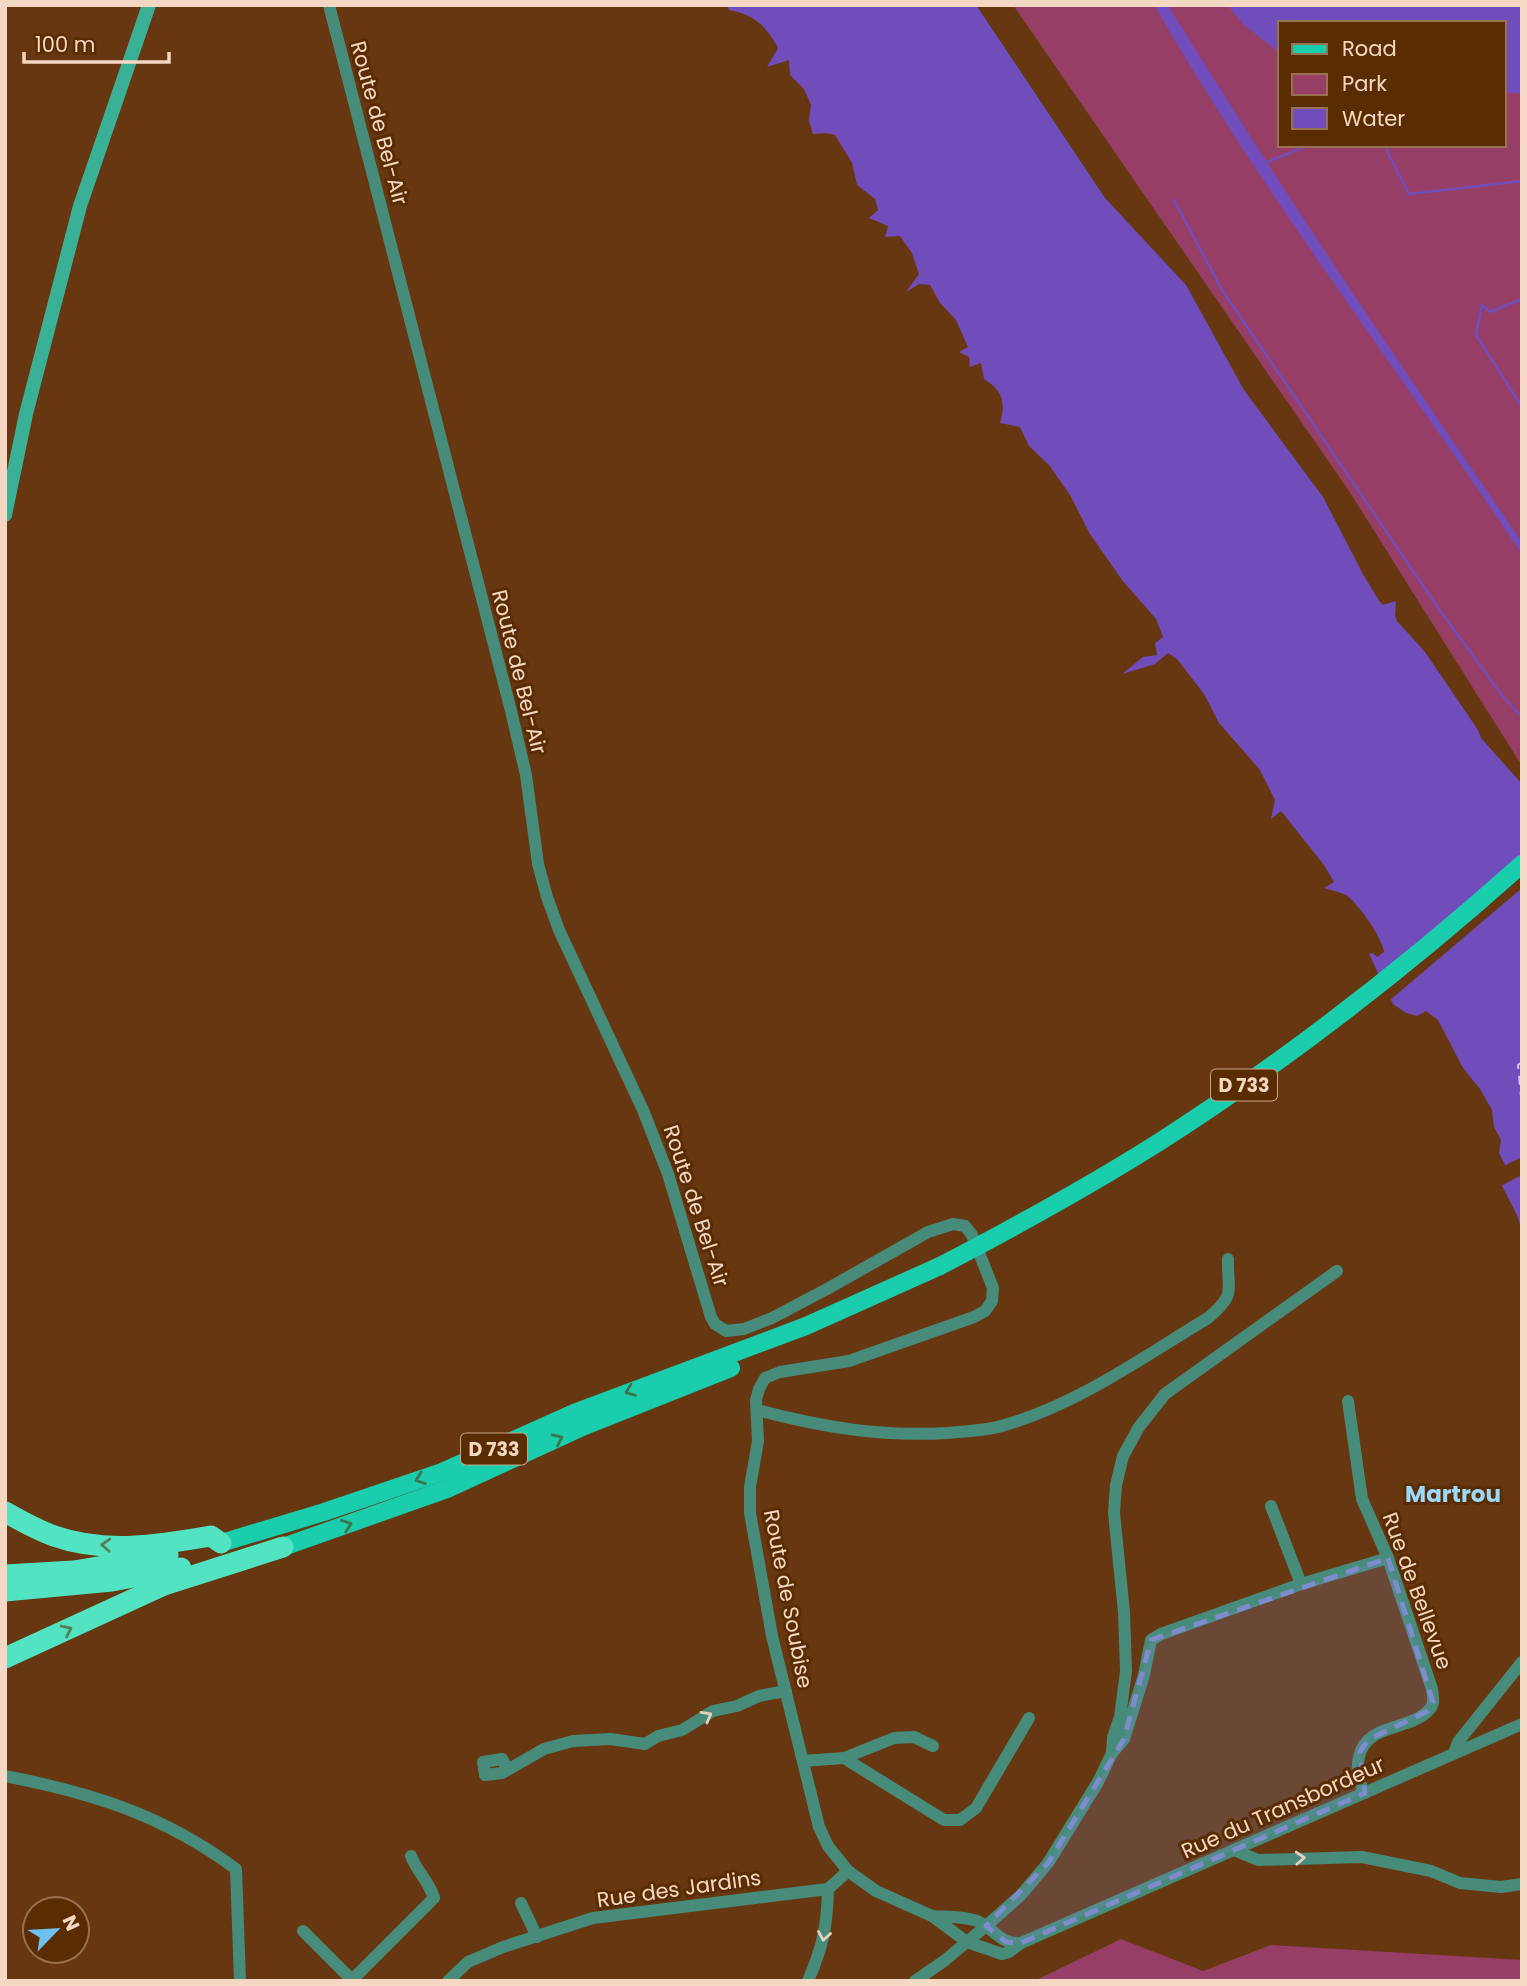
<svg xmlns="http://www.w3.org/2000/svg" width="1527" height="1986" font-family="Poppins,sans-serif">
<rect width="100%" height="100%" fill="#663710"/>
<!-- green -->
<g fill="#963e65" fill-rule="evenodd">
<path d="M1013 5H1522V766L1349 491ZM1280 23H1504V145H1280Z"/>
<path d="M1121 1939 1203 1971 1271 1945 1522 1960V1981H1034Z"/>
</g>
<!-- water -->
<g fill="#704dba">
<path d="M727 5H976L1105 198 1186 285 1244 390 1323 497 1364 576 1380 602 1383 605 1396 601 1395 615 1397 621 1425 652 1478 730 1481 738 1522 784V1231L1517 1215 1500 1182 1510 1175 1499 1153 1501 1140 1494 1127 1492 1110 1480 1089 1463 1068 1438 1020 1426 1011 1417 1016 1406 1013 1393 1004 1369 954 1373 953 1377 957 1384 952C1383 939 1358 903 1346 895 1340 892 1330 890 1324 888L1334 882 1324 865 1281 811 1271 819 1275 800 1260 770 1219 723 1204 694 1177 659 1168 653 1155 664 1122 674 1143 657 1157 655 1155 643 1163 637 1156 619 1122 580 1090 534 1070 495 1049 465 1029 446 1020 427 1000 423C1006 402 1003 391 984 379L981 363 970 367 969 357 959 352 968 347 956 320 940 303 930 285 919 284 906 292 919 274 912 253 900 236 885 237 888 226 869 218 878 210 875 199 857 185 852 163 835 135 826 133 813 134 809 121 811 105 804 89 790 75 789 60 767 67 778 48C766 26 755 15 729 10Z"/>
<path d="M1154 5H1168C1280 188 1401 366 1522 542V554C1399 371 1264 196 1154 5Z"/>
<path d="M1227 5H1522V93H1504V23H1280V53L1244 25Z"/>
</g>
<!-- pier -->
<g fill="#663710">
<path d="M1522 854V888L1389 1001 1383 988 1477 894Z"/>
<path d="M1522 1157V1175L1499 1187 1497 1180 1505 1174 1502 1167Z"/>
</g>
<g fill="none" stroke-linecap="round" stroke-linejoin="round">
<!-- stream -->
<g stroke="#704dba" stroke-width="2.5">
<path d="M1384 145 1409 194 1522 181"/>
<path d="M1267 162 1309 145"/>
<path d="M1174 200 1222 290 1441 612 1504 698 1522 717"/>
<path d="M1522 299 1490 312 1482 305 1476 335 1522 407"/>
</g>
<!-- ferry -->
<path stroke="#d1c4fc" stroke-width="2" stroke-dasharray="9 7" stroke-linecap="butt" d="M1522 1062 1518 1065 1522 1108"/>
<!-- street -->
<g stroke="#478b7a" stroke-width="12">
<path d="M329 5 511 711 526 775 538 864 547 897 559 930 643 1110 668 1174 711 1317 715 1324 726 1331 744 1329 772 1318 827 1289 928 1232 953 1224 965 1226 972 1235 993 1288 992 1301 985 1311 974 1317 849 1361 780 1372 765 1378 759 1389 756 1400 758 1441 750 1487V1513L772 1636 819 1827 828 1846 848 1871 876 1891 932 1916 967 1942 1002 1954 1009 1952 1021 1943 1522 1724"/>
<path d="M1348 1401 1362 1499 1388 1558 1432 1689C1433 1697 1435 1704 1429 1710 1410 1731 1366 1723 1359 1757 1356 1771 1358 1781 1365 1793"/>
<path d="M757 1410C821 1427 880 1437 947 1433 967 1431 986 1431 1005 1425 1078 1404 1143 1357 1208 1318 1237 1293 1227 1292 1228 1259"/>
<path d="M1271 1506 1301 1584"/>
<path d="M1112 1753 1113 1737 1120 1717 1126 1671 1124 1612 1114 1513 1116 1485 1123 1456 1139 1427 1165 1394 1337 1271"/>
<path d="M1454 1753 1458 1742 1522 1662"/>
<path d="M844 1758 894 1738 914 1737 933 1746"/>
<path d="M803 1761 844 1758 944 1820H960L976 1808 1029 1718"/>
<path d="M507 1768 502 1759 483 1762 485 1775 502 1773 544 1749 573 1741 610 1739 645 1744 658 1736 682 1730 713 1711 737 1706 759 1696 786 1691"/>
<path d="M5 1776C93 1793 163 1815 236 1869L240 1981"/>
<path d="M1234 1850 1258 1860 1362 1857 1431 1871 1460 1883 1501 1887 1522 1884"/>
<path d="M521 1903 537 1937"/>
<path d="M932 1916C946 1917 963 1916 977 1921 994 1928 1000 1945 1021 1943"/>
<path d="M303 1931 353 1981"/>
<path d="M352 1980 434 1898C429 1881 417 1872 411 1856"/>
<path d="M448 1981 468 1962 503 1947 593 1918 828 1889"/>
<path d="M808 1981C823 1946 827 1927 828 1889L848 1871"/>
<path d="M915 1981 944 1961 986 1926 1021 1895 1048 1863 1098 1782 1112 1753 1124 1739 1144 1675 1151 1640 1161 1634 1301 1584 1388 1558"/>
</g>
<!-- secondary -->
<path stroke="#3ab197" stroke-width="14" d="M5 515 26 414 80 206 149 5"/>
<!-- primary -->
<g stroke="#1acead" stroke-width="18">
<path d="M221 1543 324 1512 442 1472 574 1413 806 1326 940 1266"/>
<path d="M283 1547 447 1489 580 1428 731 1368"/>
</g>
<!-- highway -->
<g stroke="#52e3c2" stroke-width="21">
<path d="M5 1512C21 1521 37 1530 54 1536 105 1554 159 1545 211 1536L221 1543"/>
<path d="M5 1575 74 1571 168 1555"/>
<path d="M5 1591 112 1581 181 1568"/>
<path d="M5 1658 164 1585 283 1547"/>
</g>
<!-- primary-bridge -->
<path stroke="#1acead" stroke-width="18" d="M940 1266C1013 1228 1086 1188 1156 1144 1286 1061 1407 967 1522 864"/>
</g>
<!-- one-way arrows -->
<defs><path id="oneway-chevron" d="M-2-3.5L2.5 0L-2 3.5" fill="none" stroke-width="1.6" stroke-linecap="round" stroke-linejoin="round" transform="scale(1.75)"/></defs>
<g stroke="#3d754f">
<use href="#oneway-chevron" transform="translate(630 1391) rotate(159)"/>
<use href="#oneway-chevron" transform="translate(558 1439) rotate(-25)"/>
<use href="#oneway-chevron" transform="translate(420 1479) rotate(160)"/>
<use href="#oneway-chevron" transform="translate(347 1525) rotate(-19)"/>
</g>
<g stroke="#567e58">
<use href="#oneway-chevron" transform="translate(106 1545) rotate(-177)"/>
<use href="#oneway-chevron" transform="translate(67 1630) rotate(-26)"/>
</g>
<g stroke="#e4d0bd">
<use href="#oneway-chevron" transform="translate(707 1716) rotate(-29)"/>
<use href="#oneway-chevron" transform="translate(1300 1858) rotate(-3)"/>
<use href="#oneway-chevron" transform="translate(824 1936) rotate(99)"/>
</g>
<!-- marked area -->
<path fill="#7e8ccf" fill-opacity="0.2" stroke="#7e8ccf" stroke-width="5" stroke-dasharray="14 9" stroke-linejoin="round" d="M1388 1558 1433 1702 1428 1711 1368 1740 1360 1752 1365 1793 1021 1943 1006 1942 986 1926 1048 1863 1124 1739 1151 1640Z"/>
<g text-anchor="middle" stroke-width="6" stroke-linejoin="round" paint-order="stroke">
<!-- shield labels -->
<g fill="#5a2c02" stroke="#c6a48a" stroke-width="2">
<rect x="1211" y="1069.5" width="66" height="31" rx="5"/>
<rect x="461" y="1433.5" width="66" height="31" rx="5"/>
</g>
<g font-size="19" font-weight="bold" fill="#f5d8c4">
<text x="1244" y="1092">D 733</text>
<text x="494" y="1456">D 733</text>
</g>
<!-- street labels -->
<g font-size="21" fill="#f5d8c4" stroke="#5a2c02">
<text transform="translate(379 123) rotate(75)" y="7">Route de Bel-Air</text>
<text transform="translate(519 672) rotate(76)" y="7">Route de Bel-Air</text>
<text transform="translate(696 1206) rotate(72)" y="7">Route de Bel-Air</text>
<text transform="translate(1417 1591) rotate(70)" y="7">Rue de Bellevue</text>
<text transform="translate(788 1599) rotate(79)" y="7">Route de Soubise</text>
<text transform="translate(1283 1808) rotate(-24)" y="7">Rue du Transbordeur</text>
<text transform="translate(679 1889) rotate(-8)" y="7">Rue des Jardins</text>
</g>
<!-- neighbourhood labels -->
<g font-size="23" font-weight="bold" fill="#9bd8fc" stroke="#5a2c02">
<text x="1453" y="1502">Martrou</text>
</g>
</g>
<!-- border -->
<rect width="1527" height="1986" fill="none" stroke="#f5d8c4" stroke-width="14"/>
<!-- legend -->
<rect x="1278" y="21" width="228" height="126" fill="#5a2c02" stroke="#987150" stroke-width="2"/>
<rect x="1292" y="44" width="35" height="10" fill="#1acead" stroke="#987150" stroke-width="2"/>
<text x="1342" y="56" font-size="21" fill="#f5d8c4">Road</text>
<rect x="1292" y="74" width="35" height="21" fill="#963e65" stroke="#987150" stroke-width="2"/>
<text x="1342" y="91" font-size="21" fill="#f5d8c4">Park</text>
<rect x="1292" y="108" width="35" height="21" fill="#704dba" stroke="#987150" stroke-width="2"/>
<text x="1342" y="126" font-size="21" fill="#f5d8c4">Water</text>
<!-- north arrow -->
<g transform="translate(56 1930) rotate(65)"><circle r="33" fill="#5a2c02" stroke="#987150" stroke-width="2"/>
<path d="M0-5L12 26L0 18L-12 26Z" fill="#6dc2f3"/>
<text y="-10" font-size="19" font-weight="bold" text-anchor="middle" fill="#f5d8c4">N</text>
</g>
<!-- scale -->
<path d="M24 52v10h145v-10" fill="none" stroke="#f5d8c4" stroke-width="3.5"/>
<text x="35" y="52" font-size="21" fill="#f5d8c4" stroke="#5a2c02" stroke-width="5" paint-order="stroke">100 m</text>
</svg>
